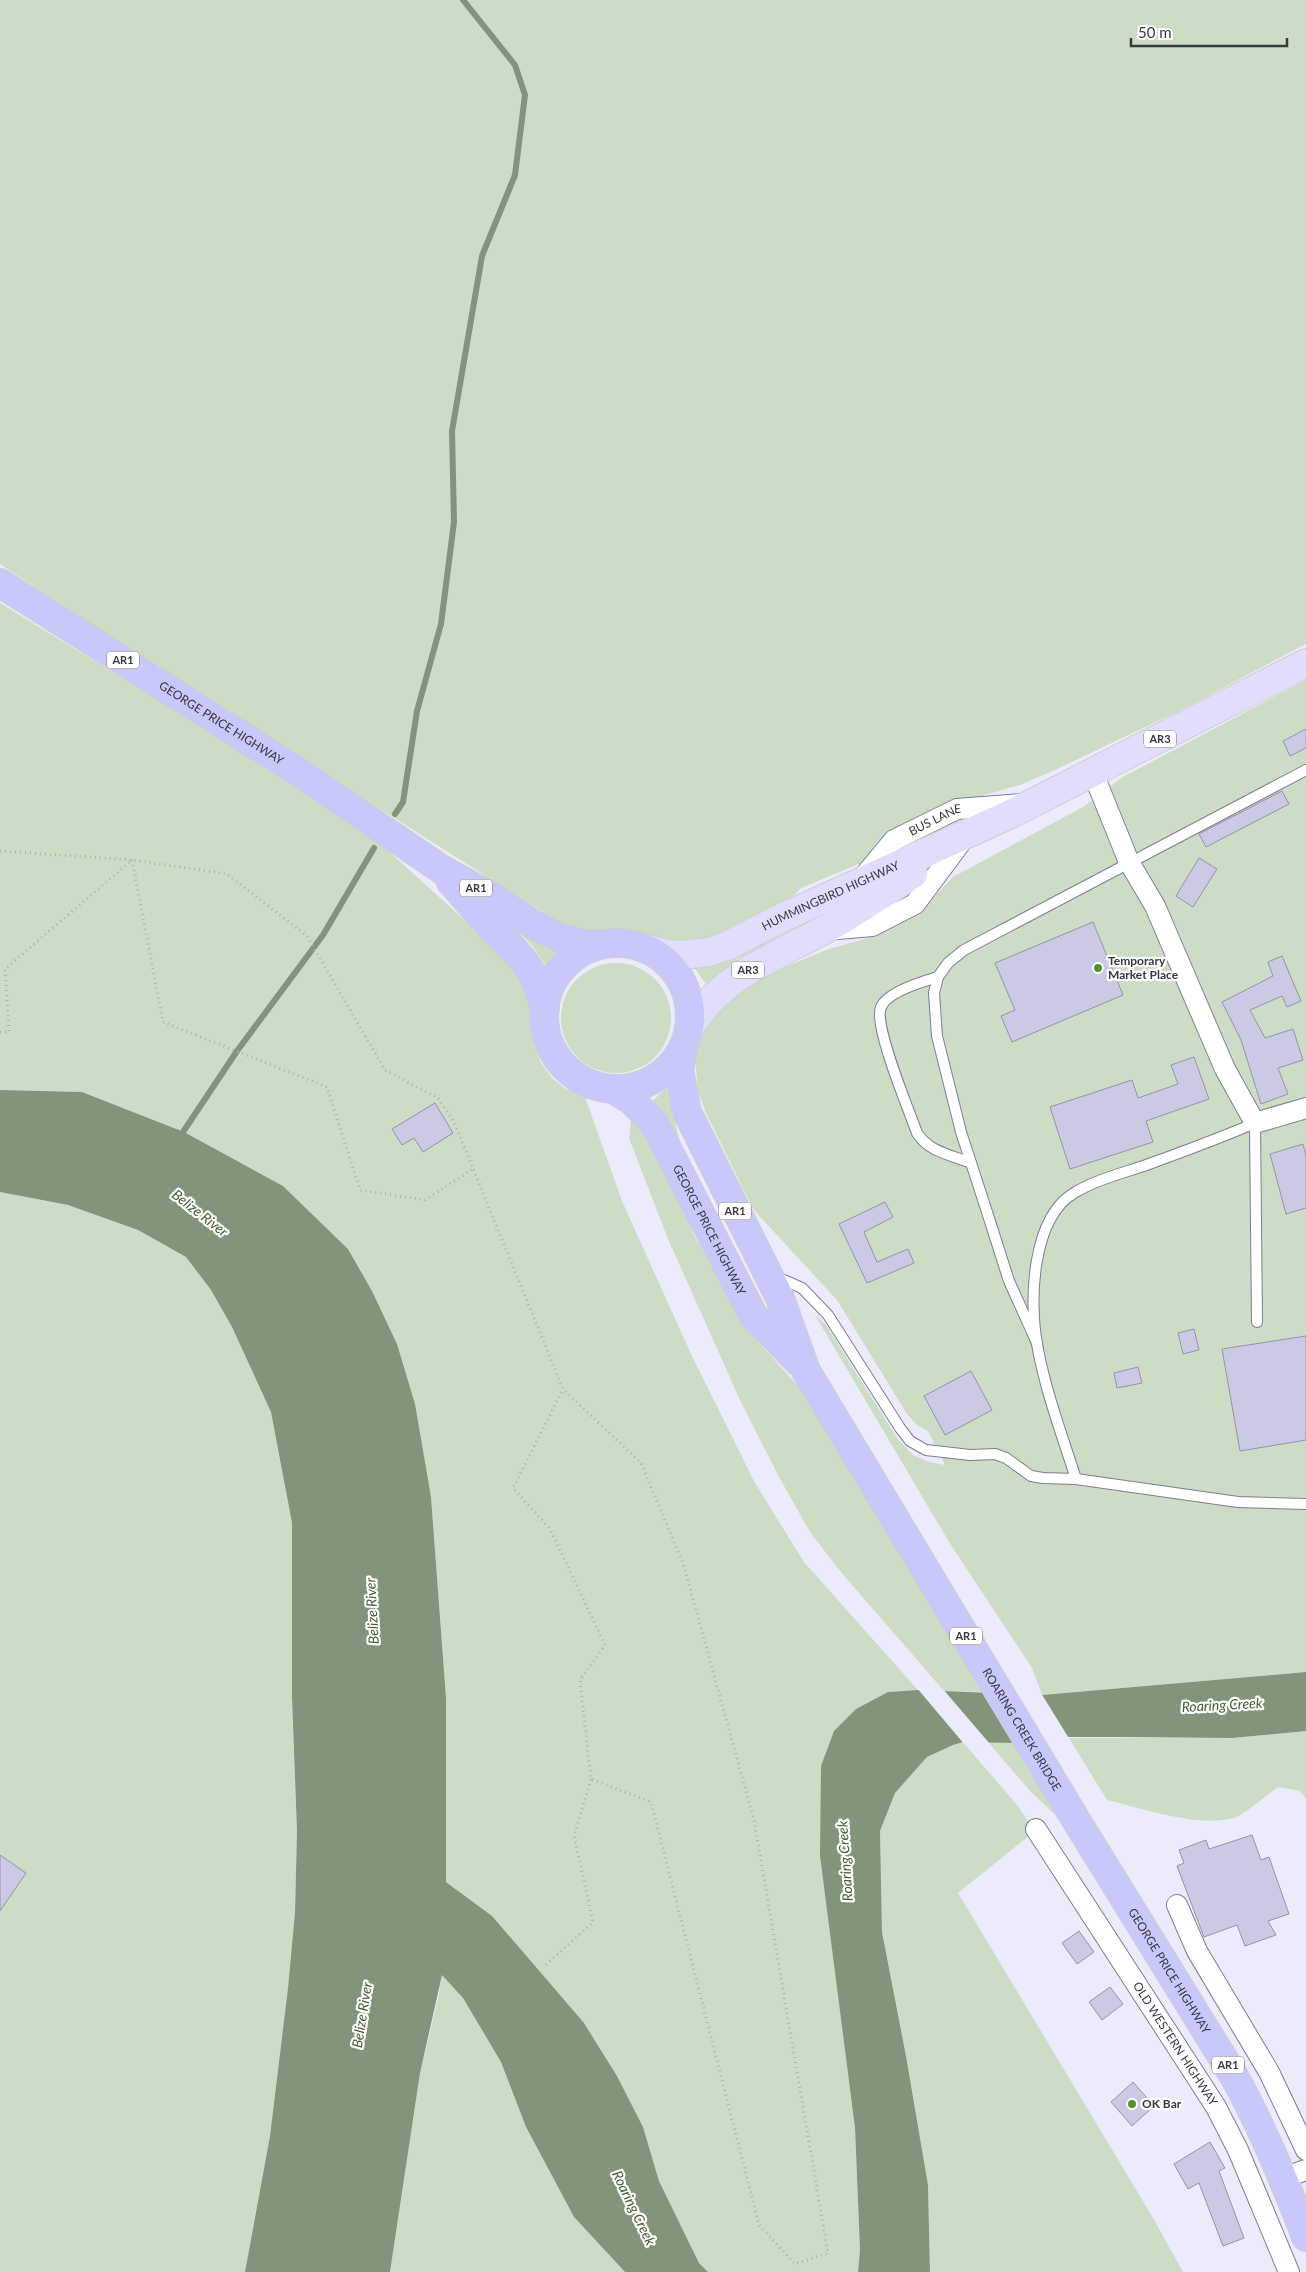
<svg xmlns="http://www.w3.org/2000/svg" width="1306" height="2272" font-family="Lato,sans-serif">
<rect width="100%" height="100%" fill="#ebebfb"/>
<!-- green -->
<g fill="#cdddc5">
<path d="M0 0H1306V644L1179 711 1057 769 1020 785 956 803 866 861 801 888 792 898 722 934 707 939 680 941 656 940 638 936 586 932 555 920 143 658 0 564Z"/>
<path d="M0 603 219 737 372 836 482 936 521 975 531 1006 534 1045 541 1063 552 1078 564 1088 585 1097 622 1201 691 1354 755 1483 804 1562 918 1690 888 1692 820 1856 855 2128 860 2250 858 2272H708L699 2263 659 2181 643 2127 617 2076 584 2023 455 1888 446 1882V1698L431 1497 397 1344 372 1291 348 1249 283 1186 184 1132 82 1092 0 1090Z"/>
<path d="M1306 680V1672L1042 1695 1032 1668 949 1542 815 1315 826 1325 897 1438 913 1455 929 1462 945 1465 928 1431 917 1425 907 1414 837 1300 753 1209 706 1113 698 1091 695 1060 699 1045 707 1026 732 995 749 982 826 950 871 937 920 912 953 877 1083 807 1121 778Z"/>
<path d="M506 921 542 945 558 952 547 968 532 945Z"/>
<path d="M765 940 767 943 737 959 706 984 693 966Z"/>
<circle cx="616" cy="1018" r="55"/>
<path d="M667 1088 680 1143 651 1102Z"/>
<path d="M631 1120 645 1133 667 1173 695 1237 752 1335 807 1396 986 1692 944 1691 840 1571 810 1532 779 1477 740 1400 668 1239 629 1138Z"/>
<path d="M0 1192 68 1205 138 1230 186 1257 211 1290 232 1327 271 1412 292 1523V1697L297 1831 295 1912 288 1988 270 2136 245 2272H0Z"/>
<path d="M1306 1731V1798L1300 1791 1278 1787C1268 1794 1243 1816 1233 1818 1201 1828 1140 1808 1107 1800L1069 1738H1232Z"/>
<path d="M987 1741 1015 1743 1066 1825 1031 1792Z"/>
<path d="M963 1742 1017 1805 1035 1831 958 1893 1156 2223 1183 2272H930L928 2185 906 2056 882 1932 880 1831 895 1793 927 1757 953 1745Z"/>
<path d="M442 1974 463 1998 501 2062 526 2127 574 2217 625 2272H390L420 2073 438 1999Z"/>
</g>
<!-- water -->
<g fill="#829479">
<path d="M0 1090 82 1092 184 1132 283 1186 348 1249 372 1291 397 1344 415 1404 431 1497 446 1698V1882L492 1916 584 2023 617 2076 643 2127 659 2181 699 2263 708 2272H625L574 2217 526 2127 501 2062 463 1998 442 1975 420 2073 390 2272H245L270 2136 288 1988 295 1912 297 1831 292 1697V1523L271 1412 232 1327 211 1290 186 1257 138 1230 68 1205 0 1192Z"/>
<path d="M1306 1672V1731L1232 1738 1115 1737H1069L1015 1743 963 1742 953 1745 927 1757 895 1793 880 1831 882 1932 906 2056 928 2185 930 2272H858L860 2250 855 2128 820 1856 821 1766 834 1731 856 1709 888 1692 918 1690 1042 1695Z"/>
</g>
<!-- pier -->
<g fill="#ebebfb">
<path d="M916 1687 942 1688 990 1744 965 1745Z"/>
<path d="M984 1689 1041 1693 1070 1740 1016 1745Z"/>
</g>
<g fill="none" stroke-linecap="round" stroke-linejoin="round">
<!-- stream -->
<g stroke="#829479" stroke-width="6">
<path d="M395 814 403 802 417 711 441 624 454 522 452 431 482 256 515 175 525 95 515 65 463 0"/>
<path d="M179 1138 237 1051 323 935 374 848"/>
</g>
</g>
<!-- building -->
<g fill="#cacae5" stroke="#9393ac">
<path d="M1306 729V748L1290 756 1283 741Z"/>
<path d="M1282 791 1289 804 1206 847 1199 834Z"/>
<path d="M1199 858 1217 869 1193 907 1176 896Z"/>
<path d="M1093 922 1123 995 1012 1042 1001 1016 1015 1010 995 963Z"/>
<path d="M1282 956 1301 1001 1287 1007 1282 996 1250 1010 1265 1038 1293 1029 1303 1060 1278 1068 1288 1094 1261 1104 1241 1040 1222 1002 1273 976 1268 962Z"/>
<path d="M1194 1057 1209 1099 1146 1121 1153 1142 1070 1169 1050 1107 1132 1080 1138 1098 1178 1084 1171 1065Z"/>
<path d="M435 1103 453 1133 423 1152 414 1138 402 1145 392 1129Z"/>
<path d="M1303 1144 1306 1156V1208L1286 1214 1270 1154Z"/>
<path d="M885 1202 893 1217 864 1232 877 1262 908 1249 914 1263 867 1283 839 1224Z"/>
<path d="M1194 1329 1199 1350 1183 1354 1178 1333Z"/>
<path d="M1306 1336V1440L1240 1451 1222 1349Z"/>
<path d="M1138 1367 1142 1383 1117 1388 1114 1373Z"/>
<path d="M971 1371 992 1410 945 1435 924 1396Z"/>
<path d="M1252 1835 1261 1860 1269 1857 1289 1914 1268 1921 1276 1935 1245 1946 1237 1925 1204 1937 1177 1866 1184 1863 1179 1850 1206 1840 1209 1849Z"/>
<path d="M0 1855 26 1873 0 1911Z"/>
<path d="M1079 1931 1094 1952 1077 1964 1062 1943Z"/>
<path d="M1110 1987 1123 2004 1102 2020 1089 2002Z"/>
<path d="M1133 2082 1154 2106 1132 2126 1111 2102Z"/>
<path d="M1210 2142 1225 2168 1219 2171 1244 2238 1223 2246 1199 2183 1188 2189 1174 2164Z"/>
</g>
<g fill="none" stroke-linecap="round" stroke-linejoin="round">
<!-- lane casing -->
<g stroke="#7d7d96" stroke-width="12">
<g id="lane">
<path d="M938 977C924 981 887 992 881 1007 873 1025 909 1110 917 1133 929 1152 951 1155 971 1163"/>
<path d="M775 1276 802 1288 828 1315 900 1428 910 1441 926 1450 970 1455 995 1454 1006 1458 1031 1476 1043 1478 1076 1479 1238 1502 1306 1504"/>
<path d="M1037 1343 1009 1281 987 1212 961 1132 937 1036 934 993 938 977 948 963 964 950 1306 770"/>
<path d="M1076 1479C1062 1435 1045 1390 1037 1344 1029 1300 1032 1218 1074 1193 1097 1179 1124 1173 1149 1164 1185 1151 1220 1138 1255 1123L1257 1322"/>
</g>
</g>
<!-- street casing -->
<g stroke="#7d7d96" stroke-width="22">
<g id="street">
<path d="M1093 773 1129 862 1155 906 1225 1069 1255 1123 1306 1108"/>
<path id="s1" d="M860 881 894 840 957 809 1022 804"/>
<path d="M827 930 872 926 915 904 959 845"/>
<path id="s2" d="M1036 1829 1216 2107 1238 2150 1289 2272"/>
<path d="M1177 1905 1197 1951 1269 2072 1306 2150"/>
<path d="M1283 2178 1306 2170"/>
</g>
</g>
<!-- primary casing -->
<g stroke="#cfcfd2" stroke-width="30">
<g id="primary">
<path id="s3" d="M644 948 673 955 691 954 709 952 727 946 781 918 1013 813 1306 663"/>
<path d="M689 1029C719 977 772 958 822 931 854 914 883 893 913 874"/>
</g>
</g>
<!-- highway casing -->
<g stroke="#cfcfd2" stroke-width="30">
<g id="highway">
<path id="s4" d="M0 583 297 771 441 869 492 897 531 923 558 937 582 944H603"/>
<path d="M451 882C465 897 478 914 493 929 522 957 534 967 545 1008"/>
<circle cx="617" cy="1016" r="73"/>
<path id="s5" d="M683 1048 679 1069 687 1112 780 1298 806 1371 1076 1820 1234 2076C1263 2128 1285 2182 1306 2237"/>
<path id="s6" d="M613 1089 631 1100 654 1123 753 1315 799 1362"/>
</g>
</g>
<!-- path -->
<g stroke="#aeaebd" stroke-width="3" stroke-dasharray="1 4" stroke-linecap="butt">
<path d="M0 851 132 860 227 874 307 936 385 1070 438 1098 454 1122 563 1389 641 1463 683 1563 754 1820 828 2253 795 2264 759 2225 651 1802 591 1779 580 1680 605 1645 550 1529 513 1488 563 1389"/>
<path d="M132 860 163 1022 327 1087 360 1190 425 1200 473 1169"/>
<path d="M0 1032H9L5 969 132 860"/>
<path d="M546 1965 593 1922 574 1836 591 1779"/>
</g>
<!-- lane -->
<use href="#lane" stroke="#fff" stroke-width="10"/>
<!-- street -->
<use href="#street" stroke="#fff" stroke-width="20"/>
<!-- primary -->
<use href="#primary" stroke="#dfdefc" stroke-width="28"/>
<!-- highway -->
<use href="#highway" stroke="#c9c8fa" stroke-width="28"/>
</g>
<!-- markers -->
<g fill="#538e2c" stroke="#fff" stroke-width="2">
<circle cx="1098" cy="968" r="5"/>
<circle cx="1132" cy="2104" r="5"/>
</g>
<g text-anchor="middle" stroke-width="4.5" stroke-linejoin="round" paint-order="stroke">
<!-- shield labels -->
<g fill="#fff" stroke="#74747b" stroke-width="1">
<rect x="107" y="651.5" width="32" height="17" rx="4"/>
<rect x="1144" y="730.5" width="32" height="17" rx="4"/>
<rect x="460" y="879.5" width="32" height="17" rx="4"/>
<rect x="732" y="961.5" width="32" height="17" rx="4"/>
<rect x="719" y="1202.5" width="32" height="17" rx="4"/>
<rect x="950" y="1627.5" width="32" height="17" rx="4"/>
<rect x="1212" y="2056.5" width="32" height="17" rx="4"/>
</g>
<g font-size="11" font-weight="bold" fill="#383843">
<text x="123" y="664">AR1</text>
<text x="1160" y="743">AR3</text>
<text x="476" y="892">AR1</text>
<text x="748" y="974">AR3</text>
<text x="735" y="1215">AR1</text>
<text x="966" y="1640">AR1</text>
<text x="1228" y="2069">AR1</text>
</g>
<!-- street labels -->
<g font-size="12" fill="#383843" stroke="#fff">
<text dy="4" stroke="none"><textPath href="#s4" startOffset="262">GEORGE PRICE HIGHWAY</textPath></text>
<text dy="4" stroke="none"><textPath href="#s1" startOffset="99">BUS LANE</textPath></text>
<text dy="4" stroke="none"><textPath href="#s3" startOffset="200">HUMMINGBIRD HIGHWAY</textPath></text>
<text dy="4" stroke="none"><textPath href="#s6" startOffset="174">GEORGE PRICE HIGHWAY</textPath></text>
<text dy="4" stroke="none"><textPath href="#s5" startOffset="769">ROARING CREEK BRIDGE</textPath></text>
<text dy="4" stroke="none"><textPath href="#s5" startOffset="1052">GEORGE PRICE HIGHWAY</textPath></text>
<text dy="4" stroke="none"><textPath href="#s2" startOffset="256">OLD WESTERN HIGHWAY</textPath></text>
</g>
<!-- poi labels -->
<g font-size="12" font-weight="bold" fill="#383843" stroke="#fff" text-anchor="start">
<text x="1108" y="965">Temporary<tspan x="1108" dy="14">Market Place</tspan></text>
<text x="1142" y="2108">OK Bar</text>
</g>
<!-- water labels -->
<g font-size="14" font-style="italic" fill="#405c30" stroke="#fff">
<text transform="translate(200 1213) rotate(38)" y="5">Belize River</text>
<text transform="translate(372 1611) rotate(-93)" y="5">Belize River</text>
<text transform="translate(1222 1705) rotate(-3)" y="5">Roaring Creek</text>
<text transform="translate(845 1861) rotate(-94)" y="5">Roaring Creek</text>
<text transform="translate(362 2015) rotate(-81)" y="5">Belize River</text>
<text transform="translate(634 2208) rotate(64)" y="5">Roaring Creek</text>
</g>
</g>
<!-- scale -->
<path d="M1131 38v8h156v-8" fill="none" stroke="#383843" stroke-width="2.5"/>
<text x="1138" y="38" font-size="15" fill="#383843" stroke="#ffffff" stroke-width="4" paint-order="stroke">50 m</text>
</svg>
